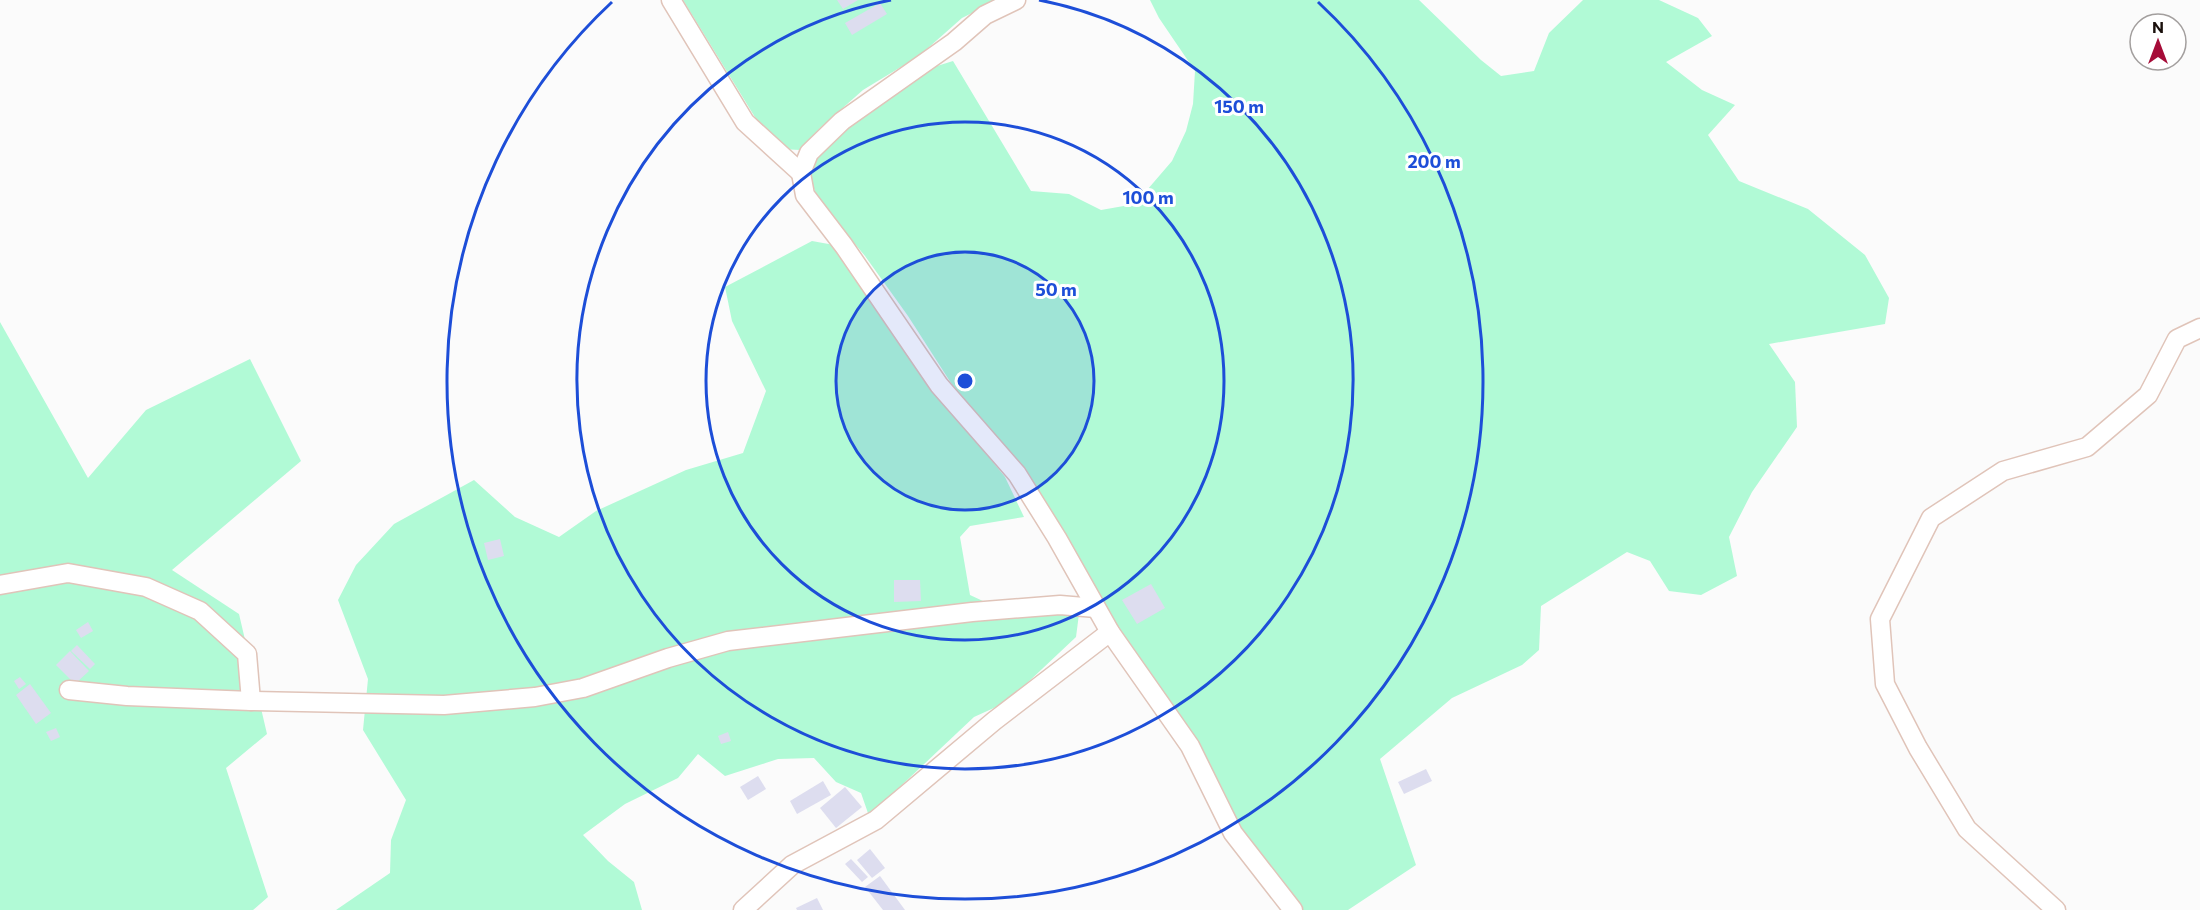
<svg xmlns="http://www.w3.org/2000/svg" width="2200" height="910" font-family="Commissioner,sans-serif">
<rect width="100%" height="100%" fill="#fbfbfb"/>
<!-- green -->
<g fill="#b1fad6">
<path d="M683 0H998L962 18 919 56 863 90 819 129 800 150 781 149 761 127Z"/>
<path d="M1150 0H1419L1481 60 1501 76 1534 71 1549 33 1583 0H1659L1698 18 1712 36 1666 62 1702 90 1735 105 1708 135 1739 181 1808 209 1865 255 1889 298 1885 324 1769 344 1795 382 1797 427 1752 492 1729 537 1737 576 1701 595 1669 591 1650 561 1627 552 1541 606 1539 650 1522 665 1452 698 1380 759 1416 865 1348 910H1302L1287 886 1235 828 1229 802 1207 759 1157 690 969 411 908 316 865 256 819 201 809 176 818 154 852 120 921 71 953 61 1031 191 1069 194 1101 210 1135 204 1172 161 1186 131 1193 104 1195 71 1159 18Z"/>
<path d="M812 241 834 245 962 424 1005 477 1024 517 970 526 960 537 970 595 1013 615 1079 614 1076 637 1007 702 974 717 869 816 861 793 836 782 814 758 778 759 725 776 698 754 678 778 625 804 583 835 608 861 634 882 642 910H336L390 873 391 840 406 800 363 730 368 679 338 600 356 565 394 524 474 480 515 517 559 537 596 511 686 470 743 453 766 391 732 321 725 287Z"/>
<path d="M0 322 88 478 146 410 250 359 301 461 172 570 239 614 267 734 226 768 268 897 253 910H0Z"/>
</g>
<!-- building -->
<g fill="#ddddef">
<path d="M837 0H858L843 9Z"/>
<path d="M880 3 887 14 852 35 845 23Z"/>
<path d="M500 539 504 556 488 560 484 543Z"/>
<path d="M894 580H920L921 601 894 602Z"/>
<path d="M1151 584 1165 608 1137 624 1122 600Z"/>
<path d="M88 622 93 631 81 638 76 630Z"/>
<path d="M77 645 95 664 90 669 71 651Z"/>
<path d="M70 651 89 671 75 684 56 665Z"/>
<path d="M20 677 26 684 19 689 14 681Z"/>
<path d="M30 684 51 713 36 724 16 695Z"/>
<path d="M56 728 60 737 51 741 46 732Z"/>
<path d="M728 732 731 741 721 744 718 736Z"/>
<path d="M1426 769 1432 781 1404 794 1398 782Z"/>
<path d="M758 776 766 789 748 800 740 787Z"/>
<path d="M823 781 831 795 797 814 790 801Z"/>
<path d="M845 787 862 807 836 828 820 808Z"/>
<path d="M870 849 885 868 872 878 857 860Z"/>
<path d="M851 859 868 877 862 882 845 864Z"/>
<path d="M880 876 905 910H883L865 887Z"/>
<path d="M817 898 823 910H797L796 908Z"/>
</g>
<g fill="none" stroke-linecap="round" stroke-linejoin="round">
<!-- street casing -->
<g stroke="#e0c4b9" stroke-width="21">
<g id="street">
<path d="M671 0 745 122 801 173"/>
<path d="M1016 0 985 15 954 42 842 121 809 153 801 173 805 195 844 246 939 385 1017 474 1057 538 1110 632 1190 746 1233 833 1293 910"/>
<path d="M0 585 68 573 146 587 200 611 247 654 251 701"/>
<path d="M69 690 127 696 251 701 444 705 535 697 583 688 668 658 728 641 972 612 1060 605 1096 608"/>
<path d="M743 910 792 865 876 820 994 721 1110 632"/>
<path d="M2056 910 1967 829 1918 748 1885 684 1880 619 1931 518 2003 471 2087 447 2148 395 2177 339 2200 328"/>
</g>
</g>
<!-- street -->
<use href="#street" stroke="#fff" stroke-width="18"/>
</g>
<!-- distance rings -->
<circle cx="965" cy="381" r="129" fill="#1d4ed8" fill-opacity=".12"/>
<g fill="none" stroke="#1d4ed8" stroke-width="3">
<circle cx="965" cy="381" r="129"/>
<circle cx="965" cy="381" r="259"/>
<path d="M1039 0A388 388 0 1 1 891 0"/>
<path d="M1318 2A518 518 0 1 1 612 2"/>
</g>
<circle cx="965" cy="381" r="9" fill="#1d4ed8" stroke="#fff" stroke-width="3"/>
<g font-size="18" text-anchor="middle" font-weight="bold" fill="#1d4ed8" stroke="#fff" stroke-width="6" stroke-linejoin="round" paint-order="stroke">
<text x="1239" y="113">150 m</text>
<text x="1434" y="168">200 m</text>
<text x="1148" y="204">100 m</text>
<text x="1056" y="296">50 m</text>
</g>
<!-- north arrow -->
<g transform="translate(2158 42)"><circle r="28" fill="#ffffff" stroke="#a39f9e" stroke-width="1.5"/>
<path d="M0-4.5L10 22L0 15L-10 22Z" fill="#a60c38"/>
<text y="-9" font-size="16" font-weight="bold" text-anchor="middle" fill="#1a100c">N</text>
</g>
</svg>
